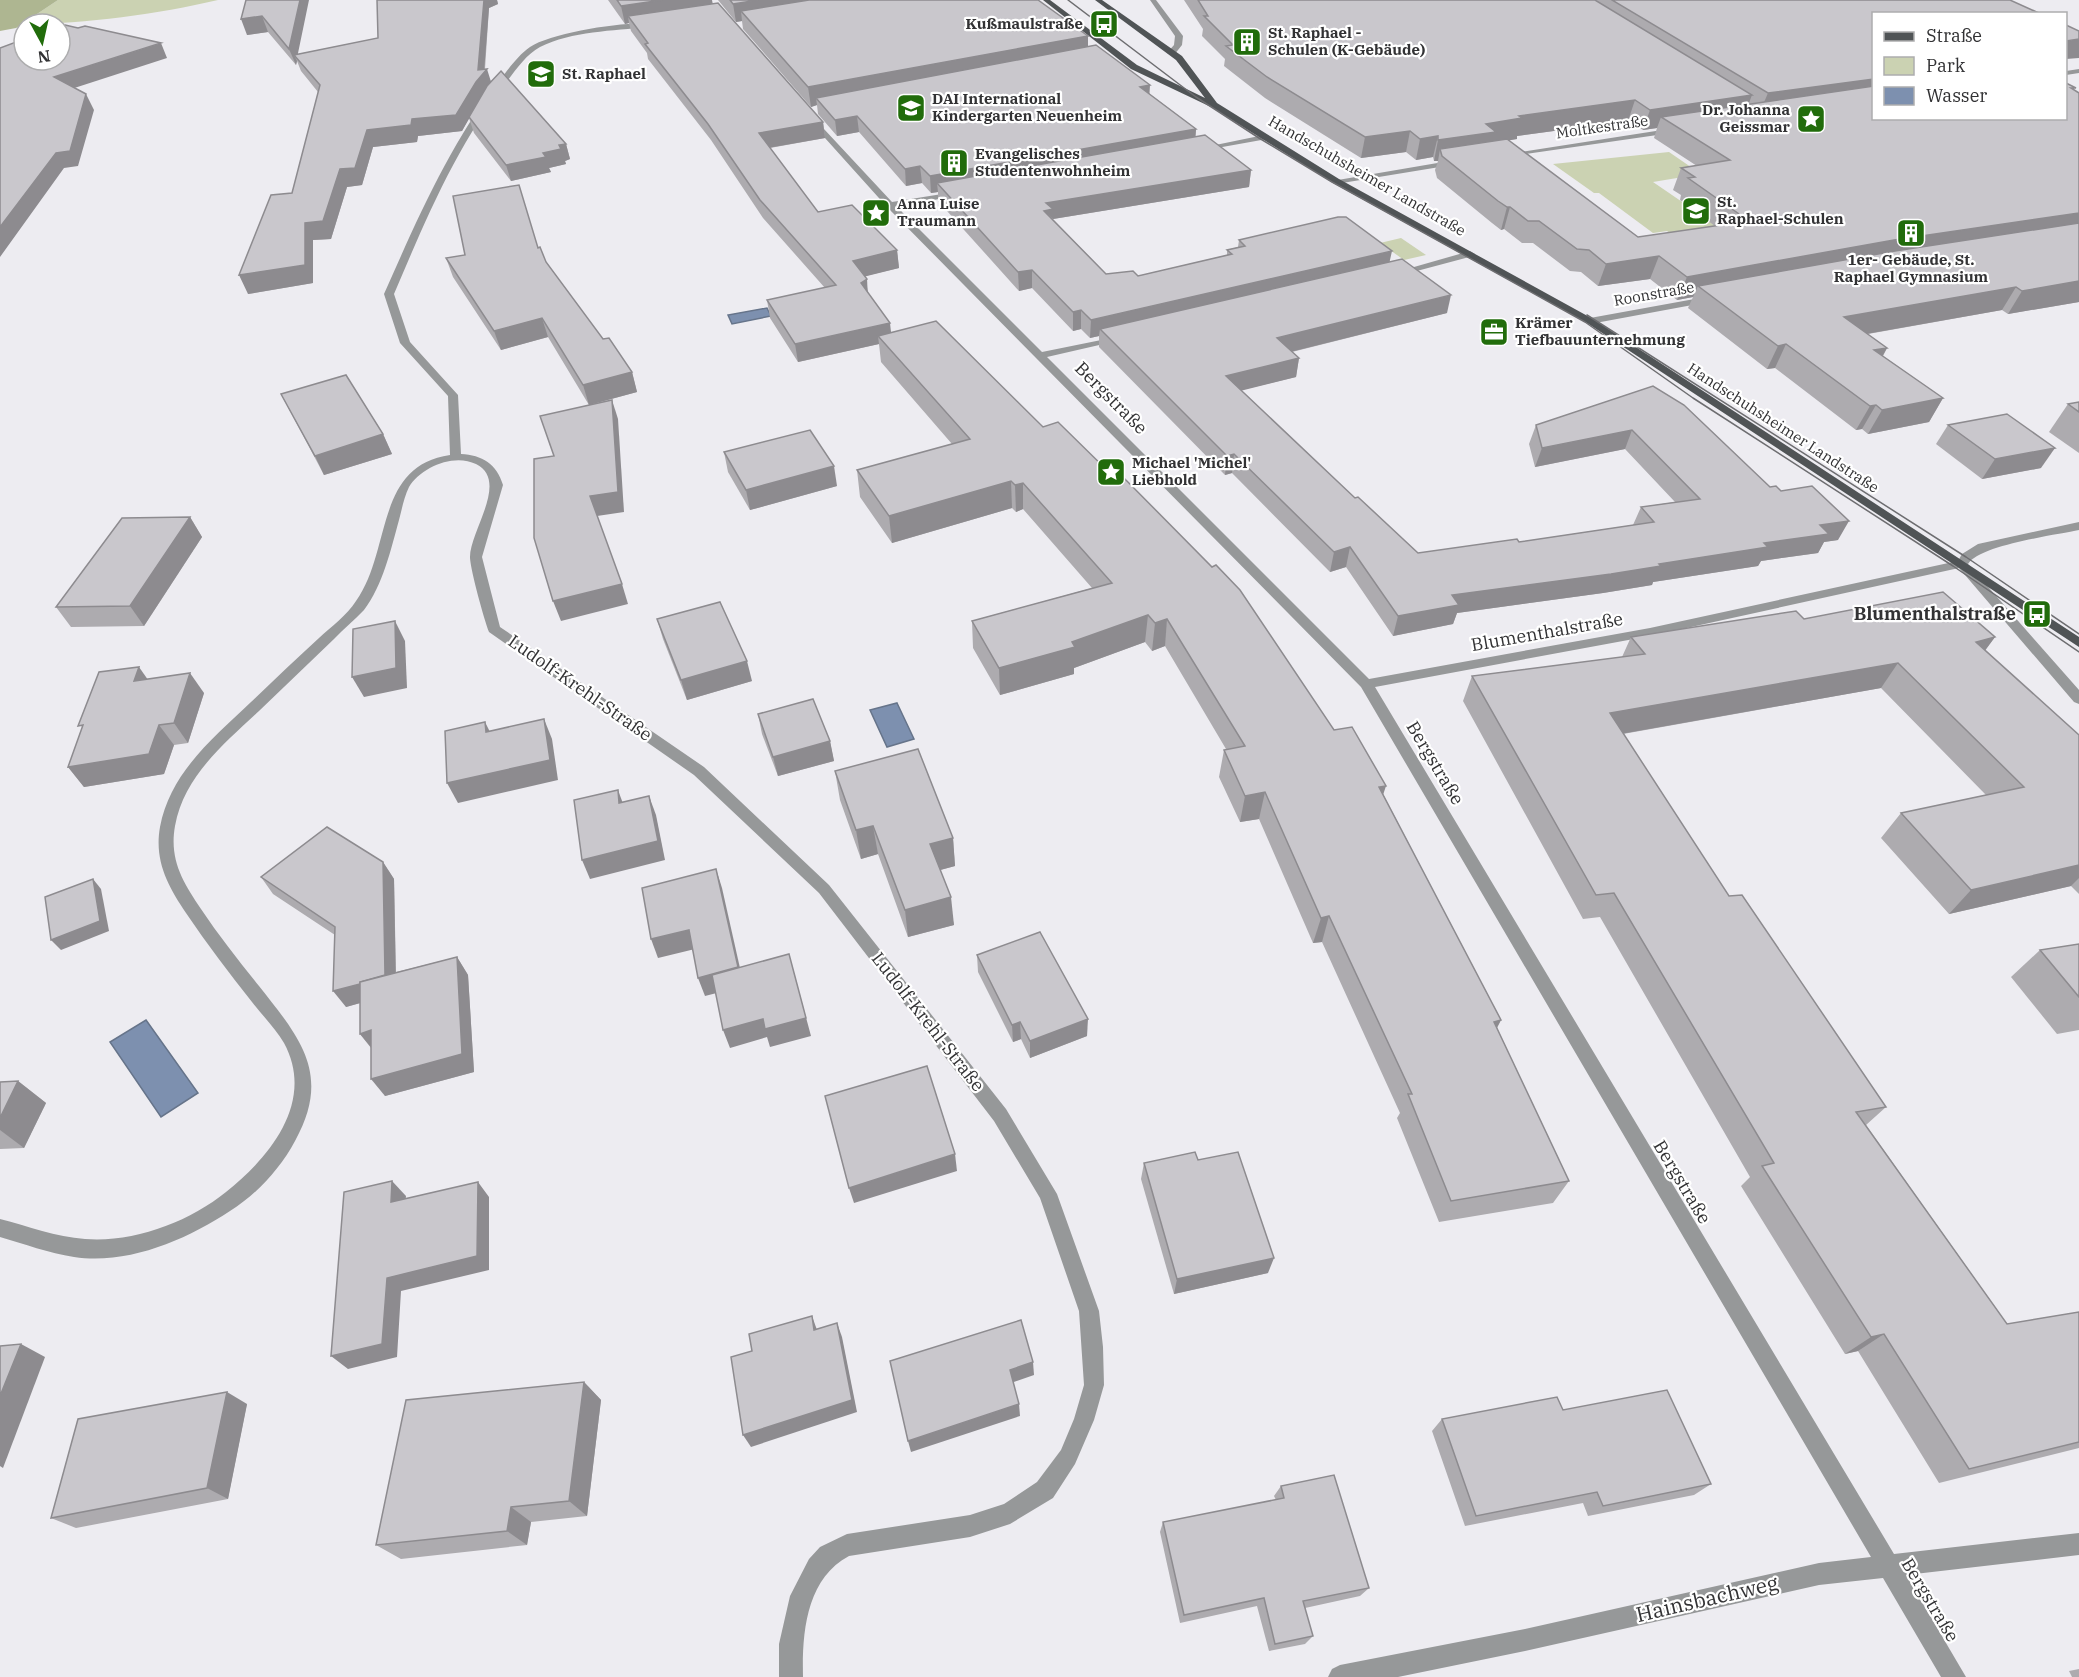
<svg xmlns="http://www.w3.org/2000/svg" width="2079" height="1677" font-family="'IBM Plex Serif',serif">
<rect width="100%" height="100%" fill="#edecf1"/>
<!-- green -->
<g fill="#cbd2b2">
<path d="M58 0H218C158 14 86 24 24 24V27L16 28Z"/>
<path d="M1669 152 1701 174 1653 182 1710 221 1733 232 1680 240 1667 231 1653 233 1599 193H1594L1553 164Z"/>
<path d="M1401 238 1426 255 1404 260 1380 243Z"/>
</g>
<!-- forest -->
<path fill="#aeb691" d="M0 0H58L16 28 0 31Z"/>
<!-- water -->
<g fill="#7d90af" stroke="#66748a" stroke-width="1.5">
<path d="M767 308 771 316 732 324 728 315Z"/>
<path d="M897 703 914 739 887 747 870 710Z"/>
<path d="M146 1020 198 1093 161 1117 110 1042Z"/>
</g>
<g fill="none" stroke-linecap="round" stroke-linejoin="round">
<!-- minor -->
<g fill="#969899" fill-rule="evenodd">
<path d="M1150 0H1156L1183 36 1182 45 1174 55 1167 53 1174 45 1175 36Z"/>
<path d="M650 24 648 27C613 31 572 31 540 47 527 54 517 68 508 80 457 144 426 219 394 294L410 342 458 395 461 454C482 455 497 464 503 485L482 557 500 627 704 767 829 885 1006 1109 1057 1194 1099 1311 1103 1347 1104 1385 1094 1420 1075 1464 1053 1498 1010 1524 970 1537 849 1556C806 1579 802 1633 803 1677H779V1644L790 1596 809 1559 820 1547 847 1534 970 1515 1004 1504 1037 1482 1061 1450 1074 1419 1084 1385 1079 1311 1040 1198 994 1121 819 893 694 775 489 632C484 619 471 572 470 558 469 532 510 481 476 464 454 453 421 467 409 487 404 497 402 509 399 520 391 549 383 585 364 610 355 620 343 629 334 639 309 663 284 687 259 711 224 744 184 776 175 826 169 860 183 882 201 909 219 936 239 961 259 986 300 1038 332 1074 295 1141 280 1169 257 1194 230 1211 186 1240 128 1265 74 1257 49 1253 24 1244 0 1237V1219C28 1226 56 1237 85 1239 133 1243 189 1222 226 1192 269 1158 316 1102 284 1043 276 1029 262 1015 252 1002 229 973 207 944 186 913 168 886 154 861 160 827 170 773 213 738 251 702 273 681 296 659 319 638 331 627 347 615 356 601 392 551 374 466 450 455L448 396 400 343 384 294C417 220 449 145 499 81 508 70 518 55 530 47 551 33 625 21 650 24Z"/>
<path d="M2079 69V73L2066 75V71Z"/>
<path d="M810 114 892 202 961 191 962 193 958 196 896 206 1042 352 1121 336V340L1047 357 1369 679 1650 628 1953 562 1958 561 1962 554 1978 544 2079 522V530C2056 535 1979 545 1968 564L2079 690V704L2074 702 1959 568 1650 636 1375 687 1894 1554 2079 1533V1555L1906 1575 1966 1677H1941L1883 1578 1819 1585 1525 1651 1398 1677H1328L1332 1669 1340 1665 1525 1629 1819 1563 1871 1557 1361 687 887 207 807 118V114Z"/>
<path d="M1675 128 1679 130 1678 132 1505 157 1501 155Z"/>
<path d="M1264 135 1268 137 1267 139 1200 151 1196 149Z"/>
<path d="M1455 160 1459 162 1458 164 1336 184 1332 181Z"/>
<path d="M1470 251 1475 254 1473 256 1398 276 1393 273Z"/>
<path d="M1711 296 1714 297V301L1590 324 1585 321 1590 318Z"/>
</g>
<!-- major -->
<path fill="#505456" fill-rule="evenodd" d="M1043 0H1050L1137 65 1205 98 1176 60 1095 0H1102L1182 56 1217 103 1339 179 1593 319 2079 637V647L1587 323 1333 183 1211 107 1131 69Z"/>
<!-- tram -->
<g stroke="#6d6d70" stroke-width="1.5">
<path d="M1068 0 1196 97 1259 138 1332 182 1585 322 1693 398 1953 566 2079 652"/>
<path d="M1587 315 1966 557 2079 634"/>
</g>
</g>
<!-- wall -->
<g fill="#adabaf" fill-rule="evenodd">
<path d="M246 0 298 54 378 38 377 0H497L498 4 489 8 485 69 491 82 566 144 570 159 565 161 566 164 549 168 551 172 511 181 474 133 469 118 462 131 418 136 417 142 373 147 362 185 347 187 331 239 313 240V283L248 294 292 193 318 92 301 71 297 61 296 65 268 32 247 35Z"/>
<path d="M608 0H712V3L823 122 825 138 770 148 818 212 897 250 899 268 865 276 868 293 891 332 1334 730 1383 794 1501 1020 1497 1028 1569 1181 1553 1203 1439 1222 1397 1118 1400 1113 1322 942 1313 943 1259 819 1240 822 1219 777 1224 750 1226 749 1165 646 1152 651 1145 642 1074 668V674L1000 695 973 648 972 621 1092 588 1023 509 1016 512 1012 508 892 543 860 497 857 470 952 444 881 362 879 344 798 362 770 318 767 300 825 288 763 218 711 140 648 59 647 53 631 31 629 23 625 24Z"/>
<path d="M718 0H1038L1088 36V47L1196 129 1195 137 1251 170 1249 187 1053 219 1106 274 1138 276 1227 255V250L1238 247 1239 240 1390 261 1447 313 1292 352 1299 358 1296 377 1241 390 1355 498 1418 553 1519 542 1633 525 1641 507 1675 502 1625 449 1535 467 1529 444 1536 425 1653 386 1770 487 1838 540 1824 542 1818 553 1761 561 1758 566 1653 582 1652 585 1603 593 1457 613 1453 624 1393 636 1346 567 1330 572 1232 473 1225 475 1099 347V336L1090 338 1081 329 1073 331 1032 288 1019 291 938 201V192L931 193 922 183 906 186 859 132 837 136 818 114 817 105 811 107 743 29 742 21 736 22Z"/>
<path d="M1184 0H2010L1874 14V118L2074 90 2079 302 2008 314 2002 310 1868 334 1887 348 1883 356 1943 398 1929 422 1868 434 1862 429 1856 430 1775 368 1767 369 1688 308 1693 297 1677 300 1650 279 1598 286 1581 272 1570 271 1533 243H1522L1504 229 1501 230 1492 223 1437 178 1435 170 1438 161H1434L1433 157 1416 160 1406 152 1361 158 1265 98 1224 66 1225 59 1202 36 1203 29ZM1628 121 1643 130 1657 128 1654 138 1697 166 1681 168 1673 190 1681 195 1680 200 1715 226 1638 237 1508 140 1517 139V136Z"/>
<path d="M538 248 546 262 603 339 632 372 637 392 589 405 548 337 501 350 453 277 446 258Z"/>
<path d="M281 394 383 434 392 454 324 475Z"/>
<path d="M2079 402V453L2049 432 2068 404Z"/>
<path d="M1948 425 2041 468 1982 479 1936 444Z"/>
<path d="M724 452 837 486 750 510 728 472Z"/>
<path d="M190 517 202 537 144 626 71 627 56 607Z"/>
<path d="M657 619 752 681 687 700 663 639Z"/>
<path d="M1804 619 1995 637 1985 650 2079 735V894L2071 886 1949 914 1881 838 1901 813 1986 795 1881 688 1623 734 1729 896 1886 1107 1866 1125 2007 1324 2079 1312V1448L1939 1483 1858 1351 1845 1354 1741 1186 1750 1177 1600 917 1583 919 1463 701 1472 676 1622 657 1631 637Z"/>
<path d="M148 679 204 693 188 743 174 745 164 774 84 787 68 767Z"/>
<path d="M758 714 830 741 834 761 778 776 762 734Z"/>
<path d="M835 771 953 838 955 866 940 870 954 925 908 937 878 854 861 859 840 800Z"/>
<path d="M383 862 394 879 396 972 457 957 468 975 474 1072 385 1096 371 1048 360 1034V1003L346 1007 335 935 273 894 261 877Z"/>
<path d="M2079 944V1030L2057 1034 2011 977 2040 950Z"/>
<path d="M977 955 1087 1036 1030 1058 1021 1039 1013 1042 978 972Z"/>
<path d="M18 1081 46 1103 24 1148 0 1149V1082Z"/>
<path d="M1198 1160 1268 1273 1174 1294 1141 1179 1144 1163Z"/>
<path d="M584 1382 601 1400 587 1516 531 1522 527 1545 401 1559 376 1545Z"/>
<path d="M247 1404 228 1499 76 1528 51 1518Z"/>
<path d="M1563 1410 1711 1484 1694 1495 1588 1516 1583 1503 1465 1526 1432 1431 1442 1419Z"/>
<path d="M1281 1486 1369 1588 1360 1596 1305 1608 1313 1636 1305 1644 1269 1651 1257 1606 1180 1623 1160 1532 1163 1522 1276 1500 1274 1496Z"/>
<path d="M2079 1669V1677H2072L2069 1671Z"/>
</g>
<!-- shaded-wall -->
<g fill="#8d8b8f">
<path d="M300 0H309L297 58 294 55 297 61 296 65 289 49Z"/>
<path d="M484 0H497L498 4 489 8 484 72 487 69 492 85 481 98 462 131 418 136 417 142 373 147 362 185 347 187 331 239 313 240V283L248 294 239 275 305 223 367 130 412 119 478 70Z"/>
<path d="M662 0H712L714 10 628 16 629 23 625 24 621 6Z"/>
<path d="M758 0H877L741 11 742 21 736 22 733 4Z"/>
<path d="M262 16 268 32 247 35 241 19Z"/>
<path d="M1088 36V55L816 98 817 105 811 107 808 87Z"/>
<path d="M2079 39V58L2066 59V41Z"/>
<path d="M161 43 167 58 62 92 54 77Z"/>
<path d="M1874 79V98L1759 114 1768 93Z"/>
<path d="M1150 85 1149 101 1140 87Z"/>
<path d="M86 94 94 110 78 166 64 168 0 257V227Z"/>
<path d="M1752 95 1744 116 1661 117 1657 128 1643 130 1650 110Z"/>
<path d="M1635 100 1628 121 1517 136V139L1494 143 1440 149 1438 161H1434L1438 140 1486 124 1519 116Z"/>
<path d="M857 116 859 132 837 136 835 120Z"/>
<path d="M823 122 825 138 762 149 759 133Z"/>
<path d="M1196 129 1195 146 937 183 938 192 931 193 930 176Z"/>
<path d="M1410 131 1406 152 1361 158 1365 137Z"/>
<path d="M1438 136 1433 157 1416 160 1420 139Z"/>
<path d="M566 144 570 159 565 161 566 164 549 168 551 172 511 181 506 165 543 153 559 145Z"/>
<path d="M920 166 922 183 906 186 905 169Z"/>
<path d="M1251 170 1249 187 1053 219 1044 211 1046 203Z"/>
<path d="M1507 207H1510L1504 229 1501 230Z"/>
<path d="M2079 213V234L1698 286 1693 297 1677 300 1687 277 1894 240Z"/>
<path d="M897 250 899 268 855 279 853 261Z"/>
<path d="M1392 251 1388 269 1100 329 1099 336 1090 338 1091 320Z"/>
<path d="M1659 256 1650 279 1598 286 1606 264Z"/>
<path d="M1032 270V288L1019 291 1018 272Z"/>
<path d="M867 279 868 297 861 283Z"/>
<path d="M2079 281V302L2008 314 2022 291Z"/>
<path d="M2016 287 2002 310 1832 340 1844 317Z"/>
<path d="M1451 295 1447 313 1274 356 1277 338Z"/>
<path d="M1081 310V329L1073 331V312Z"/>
<path d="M542 318 548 337 501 350 494 331Z"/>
<path d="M890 323 892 341 878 336 879 344 798 362 795 344Z"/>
<path d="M1786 344 1775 368 1767 369 1778 346Z"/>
<path d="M1887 348 1874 371V350Z"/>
<path d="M1299 358 1296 377 1224 395 1226 376Z"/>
<path d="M632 372 637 392 589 405 583 385Z"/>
<path d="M1943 398 1929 422 1868 434 1882 410Z"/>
<path d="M612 400 618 419 624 512 597 516 590 496Z"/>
<path d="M1876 405 1862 429 1856 430 1870 406Z"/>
<path d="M1632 430 1625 449 1535 467 1542 448Z"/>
<path d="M383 434 392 454 324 475 315 456Z"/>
<path d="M2055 448 2041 468 1982 479 1995 459Z"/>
<path d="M1234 454 1232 473 1225 475 1227 456Z"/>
<path d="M834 466 837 486 750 510 746 490Z"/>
<path d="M1011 481 1012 508 892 543 889 516Z"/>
<path d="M1023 483V509L1016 512 1015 485Z"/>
<path d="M190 517 202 537 144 626 130 606Z"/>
<path d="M1849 521 1838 540 1824 542 1818 553 1761 561 1758 566 1653 582 1652 585 1603 593 1457 613 1453 624 1393 636 1398 616 1452 595 1659 564 1764 543 1820 525Z"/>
<path d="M1350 547 1346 567 1330 572 1334 552Z"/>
<path d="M622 584 628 604 561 621 553 601Z"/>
<path d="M1148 615 1145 642 1074 668V674L1000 695 999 668Z"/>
<path d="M1167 619 1165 646 1152 651 1155 623Z"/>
<path d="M395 621 405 641 407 688 364 697 352 677Z"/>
<path d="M1995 637 1976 663V642Z"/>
<path d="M747 661 752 681 687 700 681 680Z"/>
<path d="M1898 663 1881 688 1598 738 1610 713Z"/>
<path d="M139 667 153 687 134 681Z"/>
<path d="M190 673 204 693 188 743 174 723Z"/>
<path d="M544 719 552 739 558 780 458 803 447 783Z"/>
<path d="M485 722 495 742 486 732Z"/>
<path d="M159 725 174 745 164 774 84 787 68 767Z"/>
<path d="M830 741 834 761 778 776 773 757Z"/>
<path d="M1386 786 1377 813 1379 787Z"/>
<path d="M618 790 625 809 619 803Z"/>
<path d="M1265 792 1259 819 1240 822 1245 796Z"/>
<path d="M649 796 656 815 665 860 590 879 582 860Z"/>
<path d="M873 826 878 854 861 859 856 830Z"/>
<path d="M953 838 955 866 933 872 930 844Z"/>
<path d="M383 862 394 879 396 993 346 1007 333 991Z"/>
<path d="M2079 865V878L2071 886 1949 914 1971 890Z"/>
<path d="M716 869 722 888 744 986 705 996 698 978Z"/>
<path d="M93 879 101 889 109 931 61 950 51 940Z"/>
<path d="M951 897 954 925 908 937 905 910Z"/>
<path d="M1329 916 1322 942 1313 943 1321 918Z"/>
<path d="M689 930 695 949 658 958 651 939Z"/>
<path d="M789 954 811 1036 770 1047 767 1037 730 1048 723 1030Z"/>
<path d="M457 957 468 975 474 1072 385 1096 371 1079Z"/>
<path d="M1088 1019 1087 1036 1030 1058V1041Z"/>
<path d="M1501 1020 1488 1044 1494 1022Z"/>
<path d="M1020 1022 1021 1039 1013 1042 1012 1025Z"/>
<path d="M371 1030 374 1051 360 1034Z"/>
<path d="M18 1081 46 1103 24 1148 0 1130V1118Z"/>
<path d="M955 1154 957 1171 854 1203 849 1188Z"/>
<path d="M392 1181 406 1196 404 1217 391 1202Z"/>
<path d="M478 1182 489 1197V1270L401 1291 397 1357 348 1369 331 1356 387 1278Z"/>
<path d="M1274 1258 1268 1273 1174 1294 1177 1279Z"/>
<path d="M812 1316 817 1330H814Z"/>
<path d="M837 1323 842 1337 857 1412 751 1447 743 1435Z"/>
<path d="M1884 1334 1858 1351 1845 1354 1871 1337Z"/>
<path d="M21 1344 45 1357 3 1468 0 1466V1396Z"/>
<path d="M1033 1362 1034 1375 1011 1383 1010 1370Z"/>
<path d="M584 1382 601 1400 587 1516 569 1501Z"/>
<path d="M227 1392 247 1404 228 1499 207 1488Z"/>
<path d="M1019 1404 1020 1416 911 1452 908 1441Z"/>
<path d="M511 1507 531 1522 527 1545 507 1531Z"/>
</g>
<!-- building -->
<g fill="#c9c7cc" stroke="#8d8b8f" stroke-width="1.5">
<path d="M246 0H300L289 49 262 16 241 19Z"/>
<path d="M377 0H484L478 70 487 69 476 82 456 115 412 119 411 125 367 130 355 168 340 169 323 221 305 223V265L239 275 271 195 292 193 320 85 294 55 378 38Z"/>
<path d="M617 0H662L621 6Z"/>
<path d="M730 0H758L733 4Z"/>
<path d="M809 0H1038L1088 36 808 87 741 11Z"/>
<path d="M1198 0H1595L1752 95 1650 110 1635 100 1519 116 1522 118 1486 124 1496 132 1438 140V136L1420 139 1410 131 1365 137 1267 77 1226 46 1233 45 1204 16H1208Z"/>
<path d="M1612 0H2010L2041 14H1874V79L1768 93Z"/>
<path d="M718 3 823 122 759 133 818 212 852 205 897 250 853 261 867 279 861 283 890 323 795 344 767 300 836 285 760 200 708 124 645 44 648 43 628 16Z"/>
<path d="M65 25 78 28 85 26 161 43 54 77 86 94 70 151 56 153 0 227V48L24 39V60H60V27Z"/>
<path d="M2066 25 2079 31V39L2066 41Z"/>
<path d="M1096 45 1150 85 1140 87 1196 129 930 176 920 166 905 169 857 116 835 120 816 98Z"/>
<path d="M501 71 566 144 559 145 561 149 543 153 546 157 506 165 469 117 487 86Z"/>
<path d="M2066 83 2076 88H2071L2079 93V213L1894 240 1687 277 1659 256 1606 264 1589 250 1577 249 1539 221H1528L1510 207H1507L1498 201 1442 156 1440 149 1507 139 1638 237 1749 221 1688 178 1695 177 1681 168 1730 160 1661 117 1874 86V118H2066Z"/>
<path d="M1205 135 1251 170 1046 203 1053 209 1044 211 1106 274 1133 271 1138 276 1232 254 1227 250 1245 246 1239 240 1338 217H1346L1392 251 1091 320 1081 310 1073 312 1032 270 1018 272 937 183Z"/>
<path d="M519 185 538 248 540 247 546 262 603 339 609 338 632 372 583 385 542 318 494 331 446 258 465 255 453 196Z"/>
<path d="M2079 223V281L2022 291 2016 287 1844 317 1887 348 1874 350 1943 398 1882 410 1876 405 1870 406 1786 344 1778 346 1698 286 1895 251Z"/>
<path d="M1402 259 1451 295 1277 338 1299 358 1226 376 1355 498 1358 497 1418 553 1517 539 1519 542 1654 522 1641 507 1700 499 1632 430 1542 448 1536 425 1653 386 1684 405 1770 487 1776 486 1781 491 1812 486 1849 521 1820 525 1829 534 1764 543 1768 547 1659 564 1661 566 1611 574 1452 595 1459 605 1398 616 1350 547 1334 552 1234 454 1227 456 1100 329Z"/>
<path d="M936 321 1043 427 1058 422 1115 478 1122 476 1212 567 1216 565 1240 590 1334 730 1352 727 1386 786 1379 787 1501 1020 1494 1022 1569 1181 1451 1201 1408 1094H1412L1329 916 1321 918 1265 792 1245 796 1224 750 1245 746 1167 619 1155 623 1148 615 1072 642 1075 647 999 668 972 621 1112 583 1023 483 1015 485 1011 481 889 516 857 470 970 439 878 336Z"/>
<path d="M346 375 383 434 315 456 281 394Z"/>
<path d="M612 400 618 492 590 496 622 584 553 601 534 538V459L554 456 540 416Z"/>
<path d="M2079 402V412L2068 404Z"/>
<path d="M2007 414 2055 448 1995 459 1948 425Z"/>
<path d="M810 430 834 466 746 490 724 452Z"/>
<path d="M190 517 130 606 56 607 122 518Z"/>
<path d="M1943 592 1995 637 1976 642 2079 735V865L1971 890 1901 813 2024 787 1898 663 1610 713 1729 896 1742 895 1886 1107 1856 1112 2007 1324 2079 1312V1442L1969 1469 1884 1334 1871 1337 1762 1166 1774 1163 1614 893 1596 895 1472 676 1645 654 1631 637 1796 611 1804 619Z"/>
<path d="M720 602 747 661 681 680 657 619Z"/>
<path d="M395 621 396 668 352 677 353 629Z"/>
<path d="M139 667 134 681 190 673 174 723 159 725 149 754 68 767 83 725 78 726 99 672Z"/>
<path d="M813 699 830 741 773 757 758 714Z"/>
<path d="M544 719 550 760 447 783 445 731 485 722 486 732Z"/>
<path d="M918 749 953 838 930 844 951 897 905 910 873 826 856 830 835 771Z"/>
<path d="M618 790 619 803 649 796 658 841 582 860 574 800Z"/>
<path d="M327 827 383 862 385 975 360 982V984L333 991 335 927 261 877Z"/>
<path d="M716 869 738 967 698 978 689 930 651 939 642 888Z"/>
<path d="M93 879 100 921 51 940 45 897Z"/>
<path d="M1040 932 1088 1019 1030 1041 1020 1022 1012 1025 977 955Z"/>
<path d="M2079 944V997L2040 950Z"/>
<path d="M789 954 806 1018 765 1029 763 1019 723 1030 712 975Z"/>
<path d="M457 957 462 1054 371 1079V1030L360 1034V982Z"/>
<path d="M927 1066 955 1154 849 1188 825 1096Z"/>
<path d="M18 1081 0 1118V1082Z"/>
<path d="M1195 1152 1198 1160 1238 1152 1274 1258 1177 1279 1144 1163Z"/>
<path d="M392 1181 391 1202 478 1182 477 1256 387 1278 382 1344 331 1356 344 1192Z"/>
<path d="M812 1316 814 1330 837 1323 852 1400 743 1435 731 1357 752 1351 749 1334Z"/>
<path d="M1021 1320 1033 1362 1010 1370 1019 1404 908 1441 890 1361Z"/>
<path d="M21 1344 0 1396V1346Z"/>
<path d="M584 1382 569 1501 511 1507 507 1531 376 1545 406 1400Z"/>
<path d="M1667 1390 1711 1484 1603 1506 1597 1492 1476 1516 1442 1419 1557 1397 1563 1410Z"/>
<path d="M227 1392 207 1488 51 1518 78 1419Z"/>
<path d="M1334 1475 1369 1588 1303 1601 1313 1636 1275 1644 1264 1598 1184 1615 1163 1522 1284 1498 1281 1486Z"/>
</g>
<!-- icons -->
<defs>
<g id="bus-square" transform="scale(1.5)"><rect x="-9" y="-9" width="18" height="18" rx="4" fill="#216c0b" stroke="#fff"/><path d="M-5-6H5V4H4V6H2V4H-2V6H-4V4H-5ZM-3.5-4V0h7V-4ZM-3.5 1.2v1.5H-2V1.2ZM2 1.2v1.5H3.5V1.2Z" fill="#fff"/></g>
<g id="building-square" transform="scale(1.5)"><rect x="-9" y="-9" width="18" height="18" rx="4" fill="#216c0b" stroke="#fff"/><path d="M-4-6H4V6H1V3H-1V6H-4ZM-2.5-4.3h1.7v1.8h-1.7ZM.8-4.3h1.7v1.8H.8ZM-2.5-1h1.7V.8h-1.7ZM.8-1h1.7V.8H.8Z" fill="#fff"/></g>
<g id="school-square" transform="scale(1.5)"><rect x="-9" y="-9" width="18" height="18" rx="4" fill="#216c0b" stroke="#fff"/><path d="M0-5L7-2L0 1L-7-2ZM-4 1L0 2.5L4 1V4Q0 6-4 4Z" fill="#fff"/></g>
<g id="sight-square" transform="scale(1.5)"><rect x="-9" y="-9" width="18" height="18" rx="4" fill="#216c0b" stroke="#fff"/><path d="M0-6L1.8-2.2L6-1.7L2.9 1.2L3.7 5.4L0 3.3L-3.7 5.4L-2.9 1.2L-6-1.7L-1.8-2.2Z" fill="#fff"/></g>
<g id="office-square" transform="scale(1.5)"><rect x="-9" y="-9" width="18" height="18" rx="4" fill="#216c0b" stroke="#fff"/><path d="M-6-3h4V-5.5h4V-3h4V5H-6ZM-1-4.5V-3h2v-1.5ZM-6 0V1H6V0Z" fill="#fff"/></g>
</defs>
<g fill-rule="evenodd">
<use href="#bus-square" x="1104" y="24"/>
<use href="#building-square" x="1247" y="42"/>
<use href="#school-square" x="541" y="74"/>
<use href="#school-square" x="911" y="108"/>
<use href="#sight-square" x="1811" y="119"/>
<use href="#building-square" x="954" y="163"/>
<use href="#school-square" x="1696" y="211"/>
<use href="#sight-square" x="876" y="213"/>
<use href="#building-square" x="1911" y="233"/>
<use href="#office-square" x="1494" y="332"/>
<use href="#sight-square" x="1111" y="472"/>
<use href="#bus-square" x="2037" y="614"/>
</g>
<g text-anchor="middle" stroke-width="4.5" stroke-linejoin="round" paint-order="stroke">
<!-- far-poi labels -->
<g font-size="15" font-weight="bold" fill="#323234" stroke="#fff" text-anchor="start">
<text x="1083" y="29" text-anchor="end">Kußmaulstraße</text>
<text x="1268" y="38">St. Raphael -<tspan x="1268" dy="17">Schulen (K-Gebäude)</tspan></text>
<text x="562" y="79">St. Raphael</text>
<text x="932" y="104">DAI International<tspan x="932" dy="17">Kindergarten Neuenheim</tspan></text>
<text x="1790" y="115" text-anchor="end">Dr. Johanna<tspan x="1790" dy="17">Geissmar</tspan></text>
<text x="975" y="159">Evangelisches<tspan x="975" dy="17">Studentenwohnheim</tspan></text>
<text x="1717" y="207">St.<tspan x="1717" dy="17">Raphael-Schulen</tspan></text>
<text x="897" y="209">Anna Luise<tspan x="897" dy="17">Traumann</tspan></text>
<text x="1911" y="265" text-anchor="middle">1er- Gebäude, St.<tspan x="1911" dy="17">Raphael Gymnasium</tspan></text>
<text x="1515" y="328">Krämer<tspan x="1515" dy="17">Tiefbauunternehmung</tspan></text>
<text x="1132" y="468">Michael 'Michel'<tspan x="1132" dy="17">Liebhold</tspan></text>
</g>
<!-- far-street labels -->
<g font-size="15" fill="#323234" stroke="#fff">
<text transform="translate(1602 127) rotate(-8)" y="5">Moltkestraße</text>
<text transform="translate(1367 176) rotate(30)" y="5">Handschuhsheimer Landstraße</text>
<text transform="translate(1654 294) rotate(-10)" y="5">Roonstraße</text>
<text transform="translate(1783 428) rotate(33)" y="5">Handschuhsheimer Landstraße</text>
</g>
<!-- street labels -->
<g font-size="18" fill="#323234" stroke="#fff">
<text transform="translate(1111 398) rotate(45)" y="6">Bergstraße</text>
<text transform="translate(1547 632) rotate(-10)" y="6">Blumenthalstraße</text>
<text transform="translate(580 688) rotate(35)" y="6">Ludolf-Krehl-Straße</text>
<text transform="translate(1435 763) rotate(59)" y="6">Bergstraße</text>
<text transform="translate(928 1022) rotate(52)" y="6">Ludolf-Krehl-Straße</text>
<text transform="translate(1682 1182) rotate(59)" y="6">Bergstraße</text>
<text transform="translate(1930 1600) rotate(59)" y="6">Bergstraße</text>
</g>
<!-- poi labels -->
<g font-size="18" font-weight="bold" fill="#323234" stroke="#fff" text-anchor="end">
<text x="2016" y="620">Blumenthalstraße</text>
</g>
<!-- near-street labels -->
<g font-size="21" fill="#323234" stroke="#fff">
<text transform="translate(1707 1599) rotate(-13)" y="7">Hainsbachweg</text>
</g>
</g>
<!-- legend -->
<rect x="1872" y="12" width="195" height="108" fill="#ffffff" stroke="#adadae" stroke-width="1.5"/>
<rect x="1884" y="32" width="30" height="9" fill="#505456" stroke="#adadae" stroke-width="1.5"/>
<text x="1926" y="42" font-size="18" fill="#323234">Straße</text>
<rect x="1884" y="57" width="30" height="18" fill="#cbd2b2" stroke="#adadae" stroke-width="1.5"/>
<text x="1926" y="72" font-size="18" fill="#323234">Park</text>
<rect x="1884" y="87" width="30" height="18" fill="#7d90af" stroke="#adadae" stroke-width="1.5"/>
<text x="1926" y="102" font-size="18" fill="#323234">Wasser</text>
<!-- north arrow -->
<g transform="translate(42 42) rotate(172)"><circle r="28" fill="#ffffff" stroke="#adadae" stroke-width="1.5"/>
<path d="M0-4.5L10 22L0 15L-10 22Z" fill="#216c0b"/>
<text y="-9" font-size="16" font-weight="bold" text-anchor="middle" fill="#323234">N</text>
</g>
</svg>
